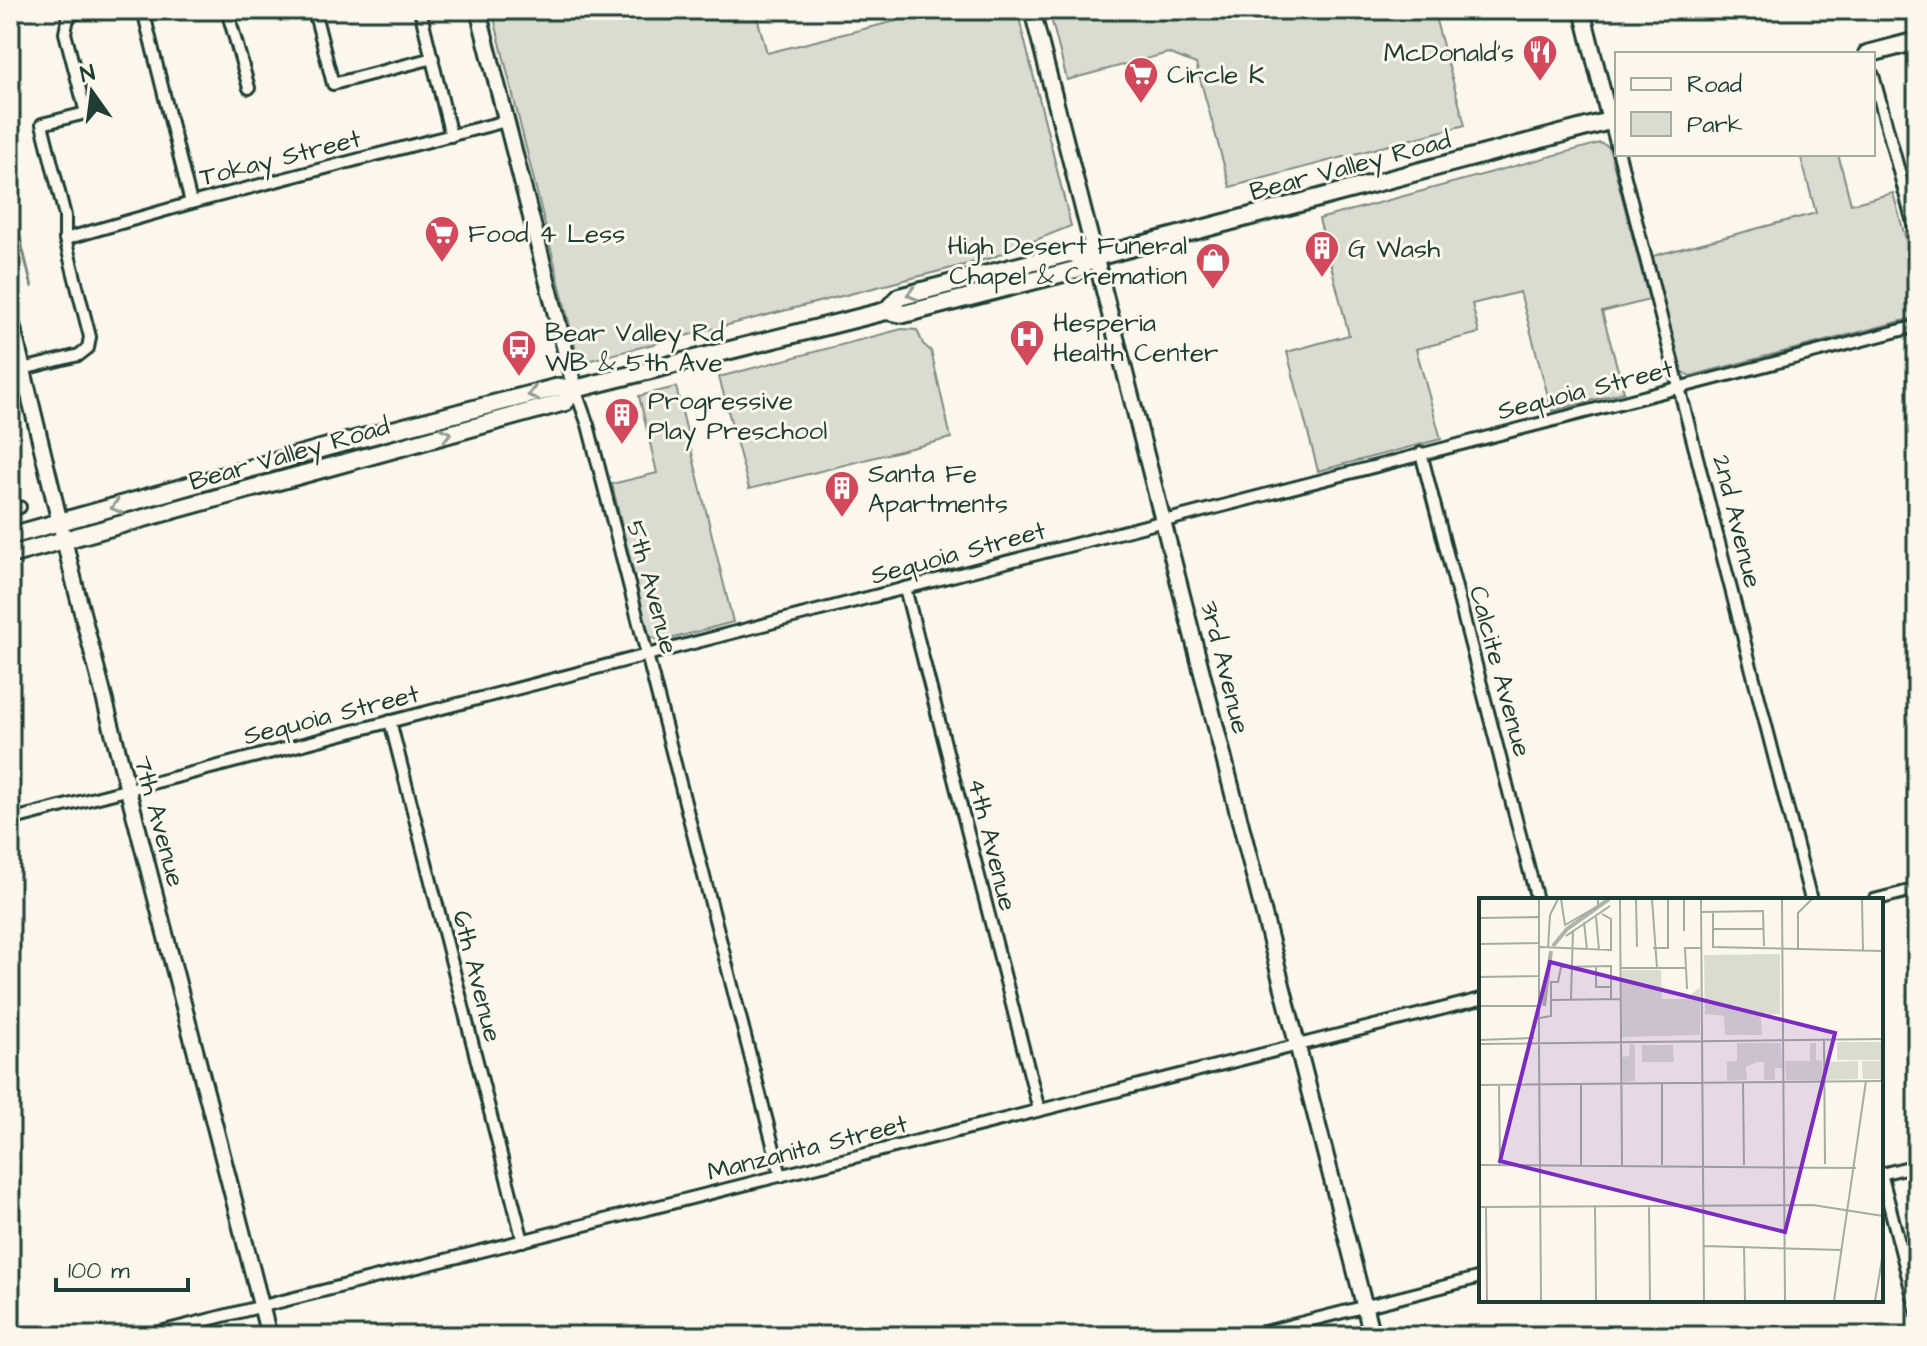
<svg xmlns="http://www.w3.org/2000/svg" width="1927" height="1346" font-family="'Architects Daughter',sans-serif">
<rect width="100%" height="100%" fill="#fbf7ec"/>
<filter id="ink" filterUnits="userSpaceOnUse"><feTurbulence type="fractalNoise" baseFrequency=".0125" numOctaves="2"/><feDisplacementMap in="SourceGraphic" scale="16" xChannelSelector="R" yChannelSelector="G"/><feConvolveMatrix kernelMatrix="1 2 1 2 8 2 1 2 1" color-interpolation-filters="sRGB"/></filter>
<g filter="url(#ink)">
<!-- green -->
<g fill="#dbdcd1" stroke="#7d8c82" stroke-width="2">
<path d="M492 10H755L767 53 928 13 933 10H1017L1071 226 991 258 579 363Z"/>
<path d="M1049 10H1433L1465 125 1230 187 1196 64 1168 53 1067 80Z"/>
<path d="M1600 143 1609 147 1649 300 1602 312 1624 392 1552 411 1520 292 1472 304 1479 333 1416 349 1441 439 1318 471 1287 352 1349 335 1319 219Z"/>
<path d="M1800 154H1838L1851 204 1893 193 1917 280V317L1690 376 1680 370 1653 256 1816 213Z"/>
<path d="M902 329 917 330 923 344 931 351 951 438 749 489 719 377Z"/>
<path d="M676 387 733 622 659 642 648 634 612 484 657 473 639 396Z"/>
</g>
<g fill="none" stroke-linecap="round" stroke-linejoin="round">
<!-- stream -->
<path stroke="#74847b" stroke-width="3" d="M10 197 32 287"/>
<!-- street casing -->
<g stroke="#1f3d34" stroke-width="16">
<g id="street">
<path d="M143 10 191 203"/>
<path d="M227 10 249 88"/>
<path d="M314 10 333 84 433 58"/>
<path d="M420 10 451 136"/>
<path d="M1873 75 1917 238"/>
<path d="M1610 121 1617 147"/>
<path d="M1619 154 1811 900"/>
<path d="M65 239 191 203 506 121"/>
<path d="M23 369 79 355 88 348 90 337 65 239V216L42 124 86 113 65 33 68 18 81 10"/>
<path d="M575 389 588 425 781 1176"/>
<path d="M1421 453 1537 900"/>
<path d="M10 511 20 507"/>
<path d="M905 588 1039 1110"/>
<path d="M390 721 523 1241"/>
<path d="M10 820 1917 326"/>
<path d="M1874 900 1917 889"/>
<path d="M1881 1173 1917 1312"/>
<path d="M1881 1174 1917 1165"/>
<path d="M144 1336 1481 999"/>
<path d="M1249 1336 1481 1277"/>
</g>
</g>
<!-- secondary casing -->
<g stroke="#1f3d34" stroke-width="20">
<g id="secondary">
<path d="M478 10 575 389"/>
<path d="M1032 10 1372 1336"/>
<path d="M1582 10 1610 121"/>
<path d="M10 316 75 585 269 1336"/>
</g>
</g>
<!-- primary casing -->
<g stroke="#1f3d34" stroke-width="22">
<g id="primary">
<path d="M1867 54 1917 41"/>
<path d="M886 311 899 297 1069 253 1096 257"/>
<path d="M10 536 331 446 559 387 575 389 886 311 904 314 1075 270 1096 257 1617 119"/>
<path d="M10 555 565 402 575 389"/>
</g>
</g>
<!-- street -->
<use href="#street" stroke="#fbf7ec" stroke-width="10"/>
<!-- secondary -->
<use href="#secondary" stroke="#fbf7ec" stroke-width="14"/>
<!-- primary -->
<use href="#primary" stroke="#fbf7ec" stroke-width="16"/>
</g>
<!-- one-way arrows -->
<defs><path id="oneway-chevron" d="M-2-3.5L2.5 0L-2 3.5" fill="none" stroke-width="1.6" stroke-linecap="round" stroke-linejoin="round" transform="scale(2)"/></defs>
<g stroke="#8d9a90">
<use href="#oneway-chevron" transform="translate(912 294) rotate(164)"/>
<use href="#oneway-chevron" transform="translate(533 394) rotate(166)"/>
<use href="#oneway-chevron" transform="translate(446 434) rotate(-15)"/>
<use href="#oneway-chevron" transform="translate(116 507) rotate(164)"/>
</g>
</g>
<!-- icons -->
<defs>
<g id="restaurant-pin" transform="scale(1.8)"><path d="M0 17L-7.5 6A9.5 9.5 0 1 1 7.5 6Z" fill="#d1495b" stroke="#fbf7ec"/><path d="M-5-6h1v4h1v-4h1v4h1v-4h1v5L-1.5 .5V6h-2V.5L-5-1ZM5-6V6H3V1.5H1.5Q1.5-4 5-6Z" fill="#fff"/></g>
<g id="supermarket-pin" transform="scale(1.8)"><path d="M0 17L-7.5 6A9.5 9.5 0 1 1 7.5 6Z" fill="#d1495b" stroke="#fbf7ec"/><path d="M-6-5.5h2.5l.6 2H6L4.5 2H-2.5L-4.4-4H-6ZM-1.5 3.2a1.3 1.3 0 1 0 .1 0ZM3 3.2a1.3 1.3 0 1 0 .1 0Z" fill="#fff"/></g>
<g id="building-pin" transform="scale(1.8)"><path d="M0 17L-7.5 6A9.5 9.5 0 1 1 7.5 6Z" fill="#d1495b" stroke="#fbf7ec"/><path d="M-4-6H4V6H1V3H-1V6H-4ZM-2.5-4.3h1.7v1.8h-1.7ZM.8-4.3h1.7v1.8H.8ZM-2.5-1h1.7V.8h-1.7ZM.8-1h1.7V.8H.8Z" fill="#fff"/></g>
<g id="shop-pin" transform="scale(1.8)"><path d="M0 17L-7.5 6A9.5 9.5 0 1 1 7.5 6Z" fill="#d1495b" stroke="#fbf7ec"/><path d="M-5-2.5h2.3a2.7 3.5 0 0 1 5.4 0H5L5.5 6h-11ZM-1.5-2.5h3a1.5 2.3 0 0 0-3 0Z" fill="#fff"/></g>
<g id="hospital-pin" transform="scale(1.8)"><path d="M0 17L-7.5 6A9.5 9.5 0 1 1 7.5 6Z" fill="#d1495b" stroke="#fbf7ec"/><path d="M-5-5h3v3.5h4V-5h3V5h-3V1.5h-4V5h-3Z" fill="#fff"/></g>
<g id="bus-pin" transform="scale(1.8)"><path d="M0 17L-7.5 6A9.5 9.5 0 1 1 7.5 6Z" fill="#d1495b" stroke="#fbf7ec"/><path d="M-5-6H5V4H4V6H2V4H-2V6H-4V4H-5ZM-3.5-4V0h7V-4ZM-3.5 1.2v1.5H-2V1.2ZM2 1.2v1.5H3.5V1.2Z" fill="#fff"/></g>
</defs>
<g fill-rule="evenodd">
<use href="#restaurant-pin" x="1540" y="52"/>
<use href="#supermarket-pin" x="1141" y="74"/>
<use href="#supermarket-pin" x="442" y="233"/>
<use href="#building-pin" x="1322" y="248"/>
<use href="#shop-pin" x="1213" y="260"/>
<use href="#hospital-pin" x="1027" y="337"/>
<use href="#bus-pin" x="519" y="347"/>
<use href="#building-pin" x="622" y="415"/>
<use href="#building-pin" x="842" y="488"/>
</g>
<g text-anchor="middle" stroke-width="6" stroke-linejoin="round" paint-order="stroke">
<!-- poi labels -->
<g font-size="26" fill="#1f3d34" stroke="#fbf7ec" text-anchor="start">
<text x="1514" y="61" text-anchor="end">McDonald's</text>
<text x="1167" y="83">Circle K</text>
<text x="468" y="242">Food 4 Less</text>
<text x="1187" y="254" text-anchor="end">High Desert Funeral<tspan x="1187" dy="30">Chapel &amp; Cremation</tspan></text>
<text x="1348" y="257">G Wash</text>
<text x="1053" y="331">Hesperia<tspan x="1053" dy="30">Health Center</tspan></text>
<text x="545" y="341">Bear Valley Rd<tspan x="545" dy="30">WB &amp; 5th Ave</tspan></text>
<text x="648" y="409">Progressive<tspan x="648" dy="30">Play Preschool</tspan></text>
<text x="868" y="482">Santa Fe<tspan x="868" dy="30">Apartments</tspan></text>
</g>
<!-- street labels -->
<g font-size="26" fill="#1f3d34" stroke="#fbf7ec">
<text transform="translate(280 157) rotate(-14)" y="9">Tokay Street</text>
<text transform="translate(1350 165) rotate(-15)" y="9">Bear Valley Road</text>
<text transform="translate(1585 389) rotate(-14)" y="9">Sequoia Street</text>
<text transform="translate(289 453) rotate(-16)" y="9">Bear Valley Road</text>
<text transform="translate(1738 521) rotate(76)" y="9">2nd Avenue</text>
<text transform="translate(958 552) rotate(-15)" y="9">Sequoia Street</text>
<text transform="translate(653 587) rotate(75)" y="9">5th Avenue</text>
<text transform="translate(1226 667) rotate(76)" y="9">3rd Avenue</text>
<text transform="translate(1501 671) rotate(75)" y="9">Calcite Avenue</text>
<text transform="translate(331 714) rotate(-14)" y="9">Sequoia Street</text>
<text transform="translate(160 821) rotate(75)" y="9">7th Avenue</text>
<text transform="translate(993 844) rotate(76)" y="9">4th Avenue</text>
<text transform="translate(478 976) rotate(76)" y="9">6th Avenue</text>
<text transform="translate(807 1147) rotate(-14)" y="9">Manzanita Street</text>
</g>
</g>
<!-- overview -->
<g transform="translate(1479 898)">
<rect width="404" height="404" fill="#fbf7ec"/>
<path d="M301 56V116L282 117 283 137H246L245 118 226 116 225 57ZM143 72H182L183 101H207L221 89V137L143 139ZM358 144H403V162H358ZM258 145H302L303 170H296V182H285V164H278L267 169 268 182 248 183V164L258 163ZM331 145H337V162L343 163 344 182H307L306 163H331ZM151 146 156 147V183L144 184 143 159 150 158ZM163 147H194L195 164H163ZM379 163V181L347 182 346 164ZM383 163H404V181H384Z" fill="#dbdcd1"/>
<path fill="none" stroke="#adb4aa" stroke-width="4" d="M74 48 88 31 130 1M65 108 72 53"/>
<path fill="none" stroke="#a3ada2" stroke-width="2" d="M60 1V146M82 1 86 27 119 8V1M141 1 143 267M157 1 158 49M173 1 178 70M205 1V33M222 1 225 403M303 1 306 403M383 1 384 53M223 14 284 13 285 48M234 14V49L404 53M117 19 120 52M0 20 59 19M105 24 108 52M234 31H285M87 38 131 8M0 46 61 45M61 49 132 52V21L123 16M69 50 71 17 79 1M174 50H189V1M319 50V15L333 1M117 69V89H133M141 70H206M0 79 61 78M208 91 206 50H223M92 101 94 32M72 102 141 101M0 108H61M61 120 72 118V84H79L82 69 132 68V101M345 141 346 266M0 142 55 140M2 146 404 141M60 147 62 403M264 184 265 267M102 185V267M183 185V267M20 186 21 267M0 187 404 183M0 267 377 270M7 308 8 403M116 308 117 403M170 308 171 403M0 309 334 307 404 318M225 348 363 352M265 348 266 403M355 403 387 183M396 403 404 355"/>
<path fill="#7b2cbf" fill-opacity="0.15" stroke="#7b2cbf" stroke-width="4" d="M71 64 356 135 306 334 21 263Z"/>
<rect width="404" height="404" fill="none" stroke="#1f3d34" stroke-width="4"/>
</g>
<!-- margin -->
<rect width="1927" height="1346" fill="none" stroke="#fbf7ec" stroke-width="40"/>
<rect x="20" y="20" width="1887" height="1306" fill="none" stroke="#1f3d34" stroke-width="3" filter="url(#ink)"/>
<!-- legend -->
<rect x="1615" y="52" width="260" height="104" fill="#fbf7ec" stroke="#a3ada2" stroke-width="2"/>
<rect x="1631" y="78" width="40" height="12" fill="#fbf7ec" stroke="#a3ada2" stroke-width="2"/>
<text x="1687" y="92" font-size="24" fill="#1f3d34">Road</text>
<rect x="1631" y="112" width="40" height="24" fill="#dbdcd1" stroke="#a3ada2" stroke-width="2"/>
<text x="1687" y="132" font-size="24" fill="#1f3d34">Park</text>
<!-- north arrow -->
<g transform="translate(92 92) rotate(346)" stroke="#fbf7ec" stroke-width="6" paint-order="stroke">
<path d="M0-6L14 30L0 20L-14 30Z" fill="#1f3d34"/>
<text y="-12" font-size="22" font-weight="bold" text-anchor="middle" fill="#1f3d34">N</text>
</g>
<!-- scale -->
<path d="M56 1278v12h132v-12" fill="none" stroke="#1f3d34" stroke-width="4"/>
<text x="68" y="1278" font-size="24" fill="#1f3d34" stroke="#fbf7ec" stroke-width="6" paint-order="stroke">100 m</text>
</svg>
